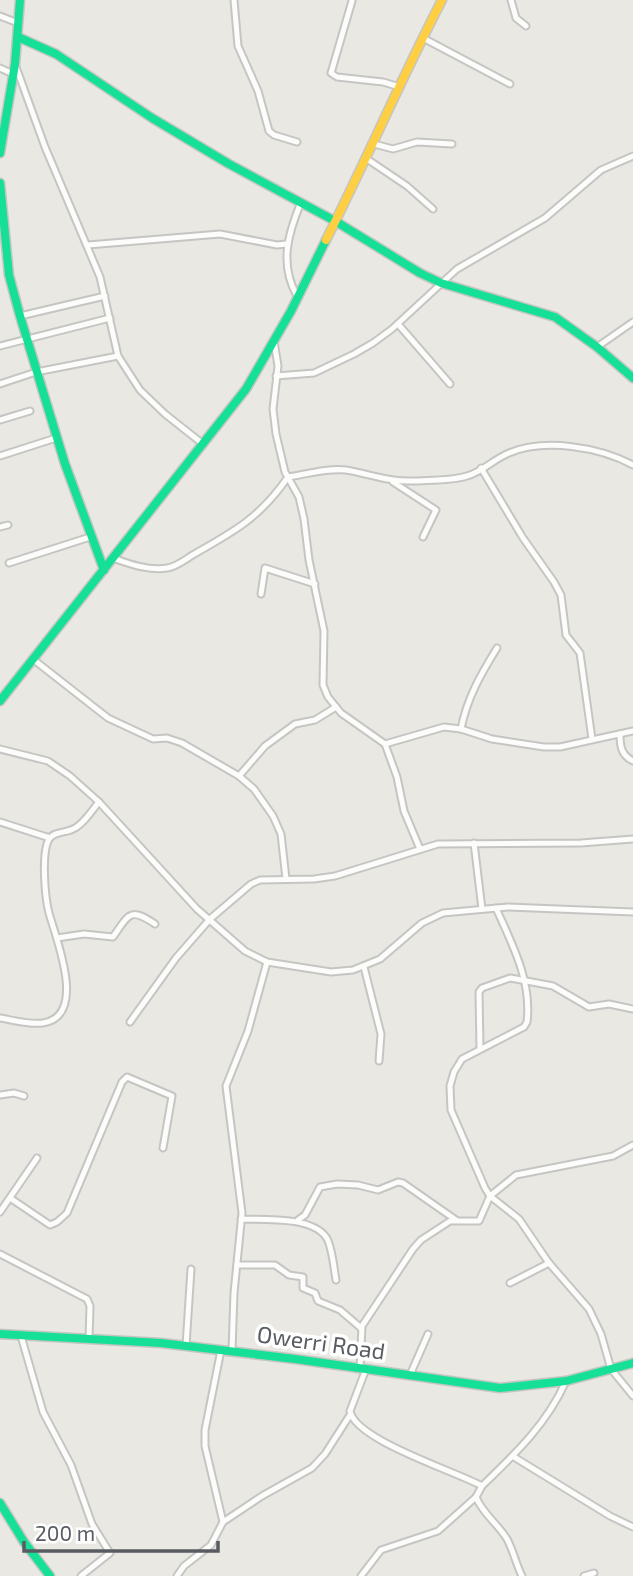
<svg xmlns="http://www.w3.org/2000/svg" width="633" height="1576" font-family="'Exo 2',sans-serif">
<rect width="100%" height="100%" fill="#e9e8e2"/>
<g fill="none" stroke-linecap="round" stroke-linejoin="round">
<!-- street casing -->
<g stroke="#c5c5c3" stroke-width="9">
<g id="street">
<path d="M234 0 238 46 258 91 269 131 274 135 297 142"/>
<path d="M511 0 516 18 526 26"/>
<path d="M352 1 331 73 337 77 383 82 400 87"/>
<path d="M0 16 18 23"/>
<path d="M423 38 510 84"/>
<path d="M16 67 45 147 100 277 118 356 140 390 165 414 203 444"/>
<path d="M0 68 13 74"/>
<path d="M374 144 393 149 417 142 452 144"/>
<path d="M367 159 407 186 433 209"/>
<path d="M88 245 220 234 277 245 286 244"/>
<path d="M297 296C279 264 288 234 301 202"/>
<path d="M20 316 105 296"/>
<path d="M398 324 450 384"/>
<path d="M274 341 278 366 273 409 276 434 285 472 299 497 304 519 309 560 324 631 323 685 328 697 341 713 385 744 397 777 404 811 420 849"/>
<path d="M0 346 110 318"/>
<path d="M597 347 633 322"/>
<path d="M276 376 314 373 354 354 373 343 392 329 457 269 545 218 601 170 633 156"/>
<path d="M0 384 36 372 118 356"/>
<path d="M0 420 30 411"/>
<path d="M0 456 56 438"/>
<path d="M481 468 523 538 554 582 561 595 566 635 580 653 592 739"/>
<path d="M393 482 436 510 423 537"/>
<path d="M0 527 8 525"/>
<path d="M113 558C129 564 149 571 167 568 177 567 187 558 196 553 237 530 261 516 288 477 307 474 327 468 346 470 370 474 388 482 414 481 430 480 451 481 467 476 482 472 494 459 509 453 545 438 599 447 633 465"/>
<path d="M9 563 90 537"/>
<path d="M261 594 265 568 315 584"/>
<path d="M34 660 108 718 153 739 167 738 182 743 239 776 254 789 273 816 281 834 286 879"/>
<path d="M461 729C467 698 481 674 497 648"/>
<path d="M620 734C620 746 621 755 633 761"/>
<path d="M385 744 444 727 461 729 492 739 544 747H560L633 731"/>
<path d="M0 749 48 761 70 776 99 802 197 909 245 951 267 962 331 972 353 970 380 959 422 923 443 913 508 907 633 912"/>
<path d="M239 776 265 746 295 724 315 720 336 707"/>
<path d="M0 822 50 838"/>
<path d="M474 843 482 909"/>
<path d="M496 908C512 944 532 981 527 1022L524 1027 462 1059 454 1072 450 1086 451 1110 485 1188 490 1196 519 1219 549 1263 589 1309 601 1334 611 1369 633 1396"/>
<path d="M57 938 84 934 113 937C129 914 130 907 155 924"/>
<path d="M364 967 381 1034 379 1061"/>
<path d="M0 1018C13 1020 29 1025 43 1023 88 1016 56 939 49 913 45 898 41 853 49 839 54 831 66 833 73 829 83 825 92 810 99 802"/>
<path d="M130 1022 176 958 210 919 251 884 260 880 314 879 335 876 438 844 581 843 633 839"/>
<path d="M480 1049 479 992 482 988 510 978 516 979 553 986 589 1007 609 1004 633 1009"/>
<path d="M0 1095 14 1093 24 1096"/>
<path d="M10 1198 50 1225 57 1222 67 1213 122 1082 127 1077 172 1096 163 1148"/>
<path d="M0 1212 37 1158"/>
<path d="M241 1219C264 1220 311 1216 326 1237 332 1245 334 1269 336 1280"/>
<path d="M298 1220 305 1215 320 1187 337 1184 358 1185 378 1190 398 1182 403 1183 456 1220"/>
<path d="M0 1254 87 1299 90 1306 89 1339"/>
<path d="M237 1265H275L289 1275 303 1277V1288L315 1293 318 1301 340 1310 361 1328"/>
<path d="M510 1283 549 1263"/>
<path d="M21 1336 43 1412 71 1465 92 1524 110 1553 81 1576"/>
<path d="M186 1346 191 1269"/>
<path d="M232 1351 234 1293 242 1213 226 1086 248 1031 267 962"/>
<path d="M360 1368 362 1326 413 1249 421 1240 450 1221H479L490 1196 516 1175 613 1156 633 1145"/>
<path d="M366 1369 350 1411C355 1440 455 1471 482 1486 515 1454 547 1424 566 1381"/>
<path d="M410 1375 428 1334"/>
<path d="M514 1457 610 1516 633 1527"/>
<path d="M482 1486 476 1497C482 1513 498 1524 507 1539 513 1550 516 1564 522 1576"/>
<path d="M223 1522 262 1496 312 1468 325 1454 350 1415"/>
<path d="M177 1576 184 1566 211 1545 223 1522 205 1446V1430L221 1350"/>
<path d="M361 1576 381 1550 438 1531 476 1497"/>
<path d="M584 1576 594 1573"/>
</g>
</g>
<!-- fast casing -->
<g stroke="#c5c6c4" stroke-width="11">
<g id="fast">
<path d="M18 37 56 54 152 118 229 164 335 221 420 273 441 283 555 317 597 347 633 378"/>
<path d="M0 153 15 64 20 0"/>
<path d="M0 183 9 275 20 316 65 464 104 570"/>
<path d="M0 701 246 389 291 311 326 240"/>
<path d="M0 1334 161 1343 295 1359 500 1388 566 1381 633 1363"/>
<path d="M0 1503 24 1542 50 1576"/>
</g>
</g>
<!-- slow casing -->
<g stroke="#c5c6c4" stroke-width="11">
<path id="slow" d="M326 240C366 161 401 79 442 0"/>
</g>
<!-- street -->
<use href="#street" stroke="#fcfcfb" stroke-width="5"/>
<!-- fast -->
<use href="#fast" stroke="#16e098" stroke-width="8"/>
<!-- slow -->
<use href="#slow" stroke="#ffcf43" stroke-width="8"/>
</g>
<g text-anchor="middle" stroke-width="7" stroke-linejoin="round" paint-order="stroke">
<!-- street labels -->
<g font-size="23" fill="#585c61" stroke="#fff">
<text transform="translate(321 1343) rotate(8)" y="8">Owerri Road</text>
</g>
</g>
<!-- scale -->
<path d="M24 1541v10h194v-10" fill="none" stroke="#585c61" stroke-width="3.5"/>
<text x="35" y="1541" font-size="21" fill="#585c61" stroke="#ffffff" stroke-width="5" paint-order="stroke">200 m</text>
</svg>
